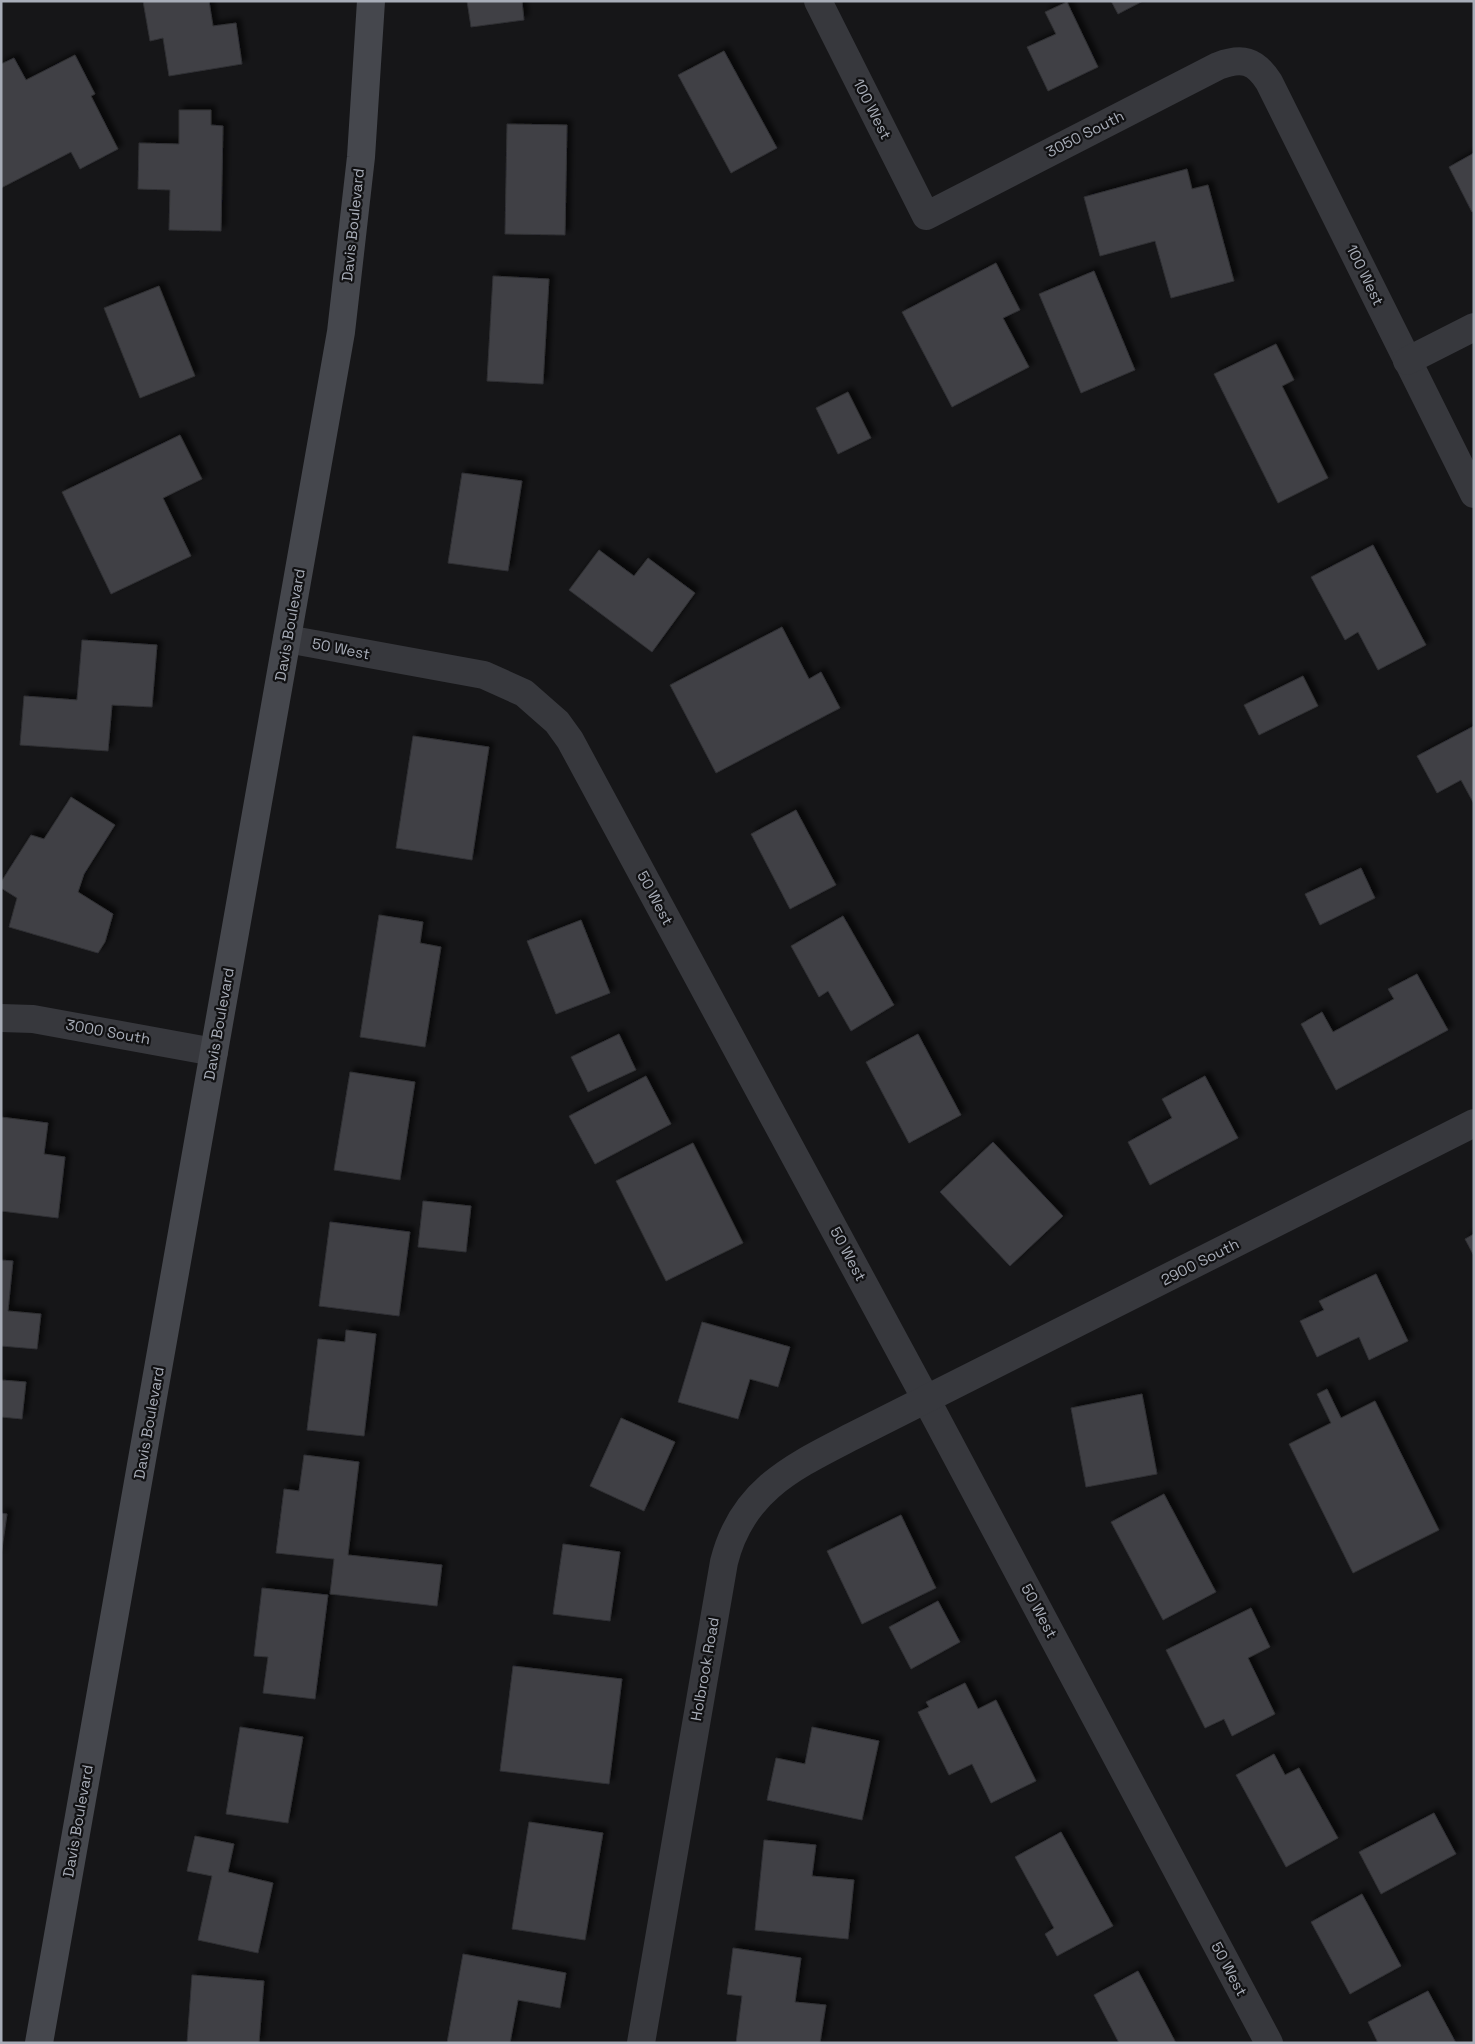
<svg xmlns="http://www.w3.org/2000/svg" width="1475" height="2044" font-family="'Space Grotesk',sans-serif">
<defs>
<filter id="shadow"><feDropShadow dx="4.5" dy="-4.5" stdDeviation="2.5" flood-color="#0009"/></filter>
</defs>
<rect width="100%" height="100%" fill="#161618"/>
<!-- building -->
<g fill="#404145" stroke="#303034" filter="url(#shadow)">
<path d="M143 1H209L213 26 236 23 242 64 169 76 163 38 150 41Z"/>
<path d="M467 1H522L524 20 471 27Z"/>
<path d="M1111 1H1143L1118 14Z"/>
<path d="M1067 2 1098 67 1048 91 1027 47 1056 34 1045 12Z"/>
<path d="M724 51 777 148 731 173 678 75Z"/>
<path d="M75 55 95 94 91 96 118 149 80 169 71 152 1 188V64L14 58 26 80Z"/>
<path d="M179 110H211V125L223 126 221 231 169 230 170 190 138 189 139 143 179 144Z"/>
<path d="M507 124 567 125 565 235 505 234Z"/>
<path d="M1474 153V211L1472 212 1449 167Z"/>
<path d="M1187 169 1192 189 1208 185 1234 281 1171 298 1155 241 1100 256 1084 197Z"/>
<path d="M996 263 1020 310 1003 318 1029 367 952 407 902 312Z"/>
<path d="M1094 271 1135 370 1081 393 1039 294Z"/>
<path d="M493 276 549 279 543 384 487 381Z"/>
<path d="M159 286 195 376 140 398 104 308Z"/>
<path d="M1276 344 1294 380 1282 386 1328 478 1278 503 1214 374Z"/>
<path d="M848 392 871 438 838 454 816 408Z"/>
<path d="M180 435 202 479 163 498 191 556 111 594 62 492Z"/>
<path d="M462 473 522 481 508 571 448 563Z"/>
<path d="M1373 545 1426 645 1378 670 1358 632 1345 640 1311 577Z"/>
<path d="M599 550 634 576 648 558 695 593 652 652 569 590Z"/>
<path d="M782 627 809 679 821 672 840 708 716 773 670 685Z"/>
<path d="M82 640 157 645 152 707 112 705 108 751 20 745 24 696 77 700Z"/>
<path d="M1303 676 1318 706 1259 735 1244 705Z"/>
<path d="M1474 726V804L1461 780 1437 793 1417 756Z"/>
<path d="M413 736 489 747 472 860 396 848Z"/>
<path d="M71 797 115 825 84 874 78 892 113 914 105 942 98 953 9 927 17 898 1 888V882L31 835 44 839Z"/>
<path d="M796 810 836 885 790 909 751 834Z"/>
<path d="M1361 868 1375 898 1320 925 1305 894Z"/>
<path d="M379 915 423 922 420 943 441 947 425 1047 360 1037Z"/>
<path d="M843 916 894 1005 851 1031 828 991 819 997 791 946Z"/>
<path d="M581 920 610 993 556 1014 527 941Z"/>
<path d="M1417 974 1448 1030 1336 1090 1301 1024 1322 1012 1333 1032 1394 999 1388 989Z"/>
<path d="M619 1034 636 1070 588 1092 571 1057Z"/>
<path d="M918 1034 961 1115 909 1143 866 1062Z"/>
<path d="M350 1072 415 1082 400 1180 334 1170Z"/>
<path d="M646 1076 671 1124 595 1164 569 1116Z"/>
<path d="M1205 1076 1238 1138 1150 1185 1128 1142 1172 1118 1162 1099Z"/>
<path d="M1 1117 48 1123 44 1154 65 1157 58 1218 1 1211Z"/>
<path d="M993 1142 1063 1216 1010 1266 940 1192Z"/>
<path d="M693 1143 743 1243 666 1281 616 1181Z"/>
<path d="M423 1201 471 1206 466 1252 418 1247Z"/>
<path d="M330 1222 410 1232 399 1316 319 1306Z"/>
<path d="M1474 1234V1256L1465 1239Z"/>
<path d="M1 1260 13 1261 8 1311 41 1314 37 1349 1 1346Z"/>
<path d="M1376 1274 1408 1341 1369 1360 1359 1337 1317 1357 1300 1321 1324 1310 1319 1301Z"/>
<path d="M702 1322 790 1347 778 1387 750 1379 738 1419 678 1402Z"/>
<path d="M346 1330 376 1334 364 1436 307 1430 318 1339 345 1342Z"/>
<path d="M1 1380 26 1382 22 1419 1 1417Z"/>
<path d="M1327 1389 1341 1418 1375 1401 1439 1530 1353 1573 1289 1444 1331 1423 1317 1394Z"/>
<path d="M1142 1394 1157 1474 1086 1487 1071 1408Z"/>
<path d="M621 1418 675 1442 644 1511 590 1486Z"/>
<path d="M304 1455 359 1462 348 1555 442 1565 437 1606 330 1594 334 1559 276 1553 284 1489 299 1491Z"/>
<path d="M1164 1494 1216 1592 1163 1620 1111 1522Z"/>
<path d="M1 1513 7 1514 1 1556Z"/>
<path d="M901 1515 936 1588 862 1624 827 1551Z"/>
<path d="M563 1544 620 1552 610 1621 553 1614Z"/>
<path d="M262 1588 328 1595 315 1699 263 1693 268 1657 254 1656Z"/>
<path d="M938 1601 960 1642 911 1669 889 1627Z"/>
<path d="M1251 1608 1270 1647 1248 1658 1275 1714 1232 1736 1224 1719 1205 1728 1166 1650Z"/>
<path d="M513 1666 622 1679 609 1784 500 1771Z"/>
<path d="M965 1683 978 1709 996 1700 1036 1781 991 1803 972 1764 949 1775 918 1712 929 1707 926 1702Z"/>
<path d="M240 1727 303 1737 288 1823 226 1814Z"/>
<path d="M812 1727 879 1741 862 1820 767 1800 776 1758 805 1764Z"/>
<path d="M1274 1754 1285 1775 1299 1768 1338 1838 1286 1867 1236 1775Z"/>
<path d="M1434 1813 1456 1854 1381 1894 1359 1852Z"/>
<path d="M529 1822 603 1833 585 1940 512 1929Z"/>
<path d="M1061 1832 1113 1926 1057 1956 1045 1934 1054 1928 1015 1857Z"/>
<path d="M195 1836 234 1844 228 1872 273 1883 258 1953 198 1940 212 1876 187 1871Z"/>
<path d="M764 1840 816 1845 812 1876 854 1880 848 1939 755 1930Z"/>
<path d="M1362 1894 1401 1966 1350 1994 1311 1922Z"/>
<path d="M733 1948 801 1958 795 2002 826 2005 820 2043H736L742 1996 727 1994Z"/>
<path d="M463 1954 566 1973 560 2008 518 2000 510 2043H447Z"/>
<path d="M1138 1971 1176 2043H1119L1094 1995Z"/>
<path d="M192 1975 264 1981 259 2043H187Z"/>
<path d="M1428 1991 1456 2043H1378L1368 2022Z"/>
</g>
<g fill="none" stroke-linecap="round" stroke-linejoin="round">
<!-- street -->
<g stroke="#37383d" stroke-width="28">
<path d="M818 1 926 216 1218 66C1242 57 1255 60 1269 82L1474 494"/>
<path d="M1407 361 1474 327"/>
<path d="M287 639 484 675 524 693 557 722 570 740 927 1401 1269 2043"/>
<path d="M1 1018 33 1019 214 1052"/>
<path d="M641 2043 724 1562C742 1490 793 1467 853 1436L1474 1123"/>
</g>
<!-- secondary -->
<path stroke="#45474d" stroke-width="28" d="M39 2043 341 332 361 157 371 1"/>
</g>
<g text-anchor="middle" stroke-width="4.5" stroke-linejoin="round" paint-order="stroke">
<!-- street labels -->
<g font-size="15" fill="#a8adb8" stroke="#111113">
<text transform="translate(872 109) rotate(63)" y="5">100 West</text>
<text transform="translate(1085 134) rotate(-27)" y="5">3050 South</text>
<text transform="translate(353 225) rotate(-84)" y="5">Davis Boulevard</text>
<text transform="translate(1365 275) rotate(64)" y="5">100 West</text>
<text transform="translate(290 625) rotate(-80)" y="5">Davis Boulevard</text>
<text transform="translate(341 649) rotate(11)" y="5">50 West</text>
<text transform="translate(655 898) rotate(62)" y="5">50 West</text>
<text transform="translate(219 1024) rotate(-80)" y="5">Davis Boulevard</text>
<text transform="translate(108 1032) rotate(10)" y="5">3000 South</text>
<text transform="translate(848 1254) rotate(62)" y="5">50 West</text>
<text transform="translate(1200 1262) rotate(-27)" y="5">2900 South</text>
<text transform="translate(149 1423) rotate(-80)" y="5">Davis Boulevard</text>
<text transform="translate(1039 1611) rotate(62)" y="5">50 West</text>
<text transform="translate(705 1669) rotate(-80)" y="5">Holbrook Road</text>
<text transform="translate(78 1821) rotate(-80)" y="5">Davis Boulevard</text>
<text transform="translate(1229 1969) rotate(62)" y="5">50 West</text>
</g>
</g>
<!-- border -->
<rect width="1475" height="2044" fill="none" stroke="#a8adb8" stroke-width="5"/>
</svg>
